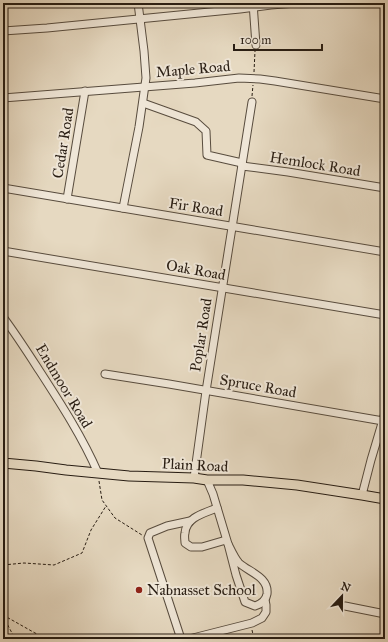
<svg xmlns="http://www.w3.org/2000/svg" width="388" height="642" font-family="'IM FELL Great Primer',serif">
<rect width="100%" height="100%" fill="#e6d9c1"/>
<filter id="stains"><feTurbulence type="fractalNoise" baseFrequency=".005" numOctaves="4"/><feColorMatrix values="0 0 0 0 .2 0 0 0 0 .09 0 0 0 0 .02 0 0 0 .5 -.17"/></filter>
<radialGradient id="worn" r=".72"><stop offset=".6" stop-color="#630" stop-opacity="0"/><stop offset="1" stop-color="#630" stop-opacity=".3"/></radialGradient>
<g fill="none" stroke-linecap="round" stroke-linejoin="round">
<!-- minor casing -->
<g stroke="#584c3e" stroke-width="9">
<g id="minor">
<path d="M253 3 256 45"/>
<path d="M357 3H370"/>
<path d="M3 31 47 28 240 9 271 5 296 3"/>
<path d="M3 98 195 83 239 78 260 79 275 81 385 99"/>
<path d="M143 103 196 122 206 131 207 155 242 163"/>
<path d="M242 166 288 172 385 188"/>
<path d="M3 188 385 252"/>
<path d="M67 199 85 91"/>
<path d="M123 208 139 127 146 78 144 51 138 3"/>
<path d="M3 251 385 315"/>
<path d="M3 317C15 333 26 350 37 367 59 401 82 436 98 473"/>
<path d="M105 374 169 384 383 421"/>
<path d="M194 478 206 391 252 102"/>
<path d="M207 480 213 494 228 544"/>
<path d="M362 495 371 460 385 413"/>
<path d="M217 508C205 513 186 517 185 533 184 536 185 540 185 543L191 547H202L226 540"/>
<path d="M228 544C231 550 235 559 239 563 249 572 269 577 267 594 266 601 261 604 255 606L245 602 236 575Z"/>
<path d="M345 606 385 614"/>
<path d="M181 639 148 538 150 533 167 526 190 521"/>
<path d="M189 639 252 623 262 618 266 612V605L265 600"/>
</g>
</g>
<!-- major casing -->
<g stroke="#281d13" stroke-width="11">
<path id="major" d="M3 463 36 466 66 470 129 476 194 478 207 480H243L297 485 362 495 385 499"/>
</g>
<!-- path -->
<g stroke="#281d13" stroke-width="1" stroke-dasharray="3 2" stroke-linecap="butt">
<path d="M254 72 255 51"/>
<path d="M252 96 253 85"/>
<path d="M99 481 102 500 115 518 142 535"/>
<path d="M3 565 24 563 54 565 82 553 91 530 106 506"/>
<path d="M3 615 35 633 49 639"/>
<path d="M3 616 13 635 19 639"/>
<path d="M252 630 254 639"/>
</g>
<!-- minor -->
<use href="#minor" stroke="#efe6d7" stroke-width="7"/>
<!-- major -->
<use href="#major" stroke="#e6d9c1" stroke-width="9"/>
</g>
<!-- markers -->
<circle fill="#8f2418" stroke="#efe6d7" stroke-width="1.5" cx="139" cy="590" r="4"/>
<g text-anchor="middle" stroke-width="4" stroke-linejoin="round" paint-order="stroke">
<!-- street labels -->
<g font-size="15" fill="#281d13" stroke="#efe6d7">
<text transform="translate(193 69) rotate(-5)" y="5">Maple Road</text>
<text transform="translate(63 143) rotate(-81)" y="5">Cedar Road</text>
<text transform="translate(315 164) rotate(9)" y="5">Hemlock Road</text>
<text transform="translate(196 207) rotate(9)" y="5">Fir Road</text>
<text transform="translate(196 270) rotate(10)" y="5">Oak Road</text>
<text transform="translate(201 335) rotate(-81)" y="5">Poplar Road</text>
<text transform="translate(64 386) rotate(59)" y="5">Endmoor Road</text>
<text transform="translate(258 386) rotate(10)" y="5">Spruce Road</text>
<text transform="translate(195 465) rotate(3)" y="5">Plain Road</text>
</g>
<!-- poi labels -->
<g font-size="15" fill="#281d13" stroke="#efe6d7" text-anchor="start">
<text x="147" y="595">Nabnasset School</text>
</g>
</g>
<!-- margin -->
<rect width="388" height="642" fill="none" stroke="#e6d9c1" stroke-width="16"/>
<rect x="4" y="4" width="380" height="634" fill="none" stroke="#281d13" stroke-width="2"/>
<rect x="8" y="8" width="372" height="626" fill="none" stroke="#281d13"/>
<!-- north arrow -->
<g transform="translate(342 596) rotate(22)" stroke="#efe6d7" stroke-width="3" paint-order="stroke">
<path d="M0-3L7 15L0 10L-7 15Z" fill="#281d13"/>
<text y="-6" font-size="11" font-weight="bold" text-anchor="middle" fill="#281d13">N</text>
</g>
<!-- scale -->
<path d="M234 44v6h88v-6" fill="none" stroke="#281d13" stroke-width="2"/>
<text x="240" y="44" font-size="12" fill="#281d13" stroke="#efe6d7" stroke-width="3" paint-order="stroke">100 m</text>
<rect width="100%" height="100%" filter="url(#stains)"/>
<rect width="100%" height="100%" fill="url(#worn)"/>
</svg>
